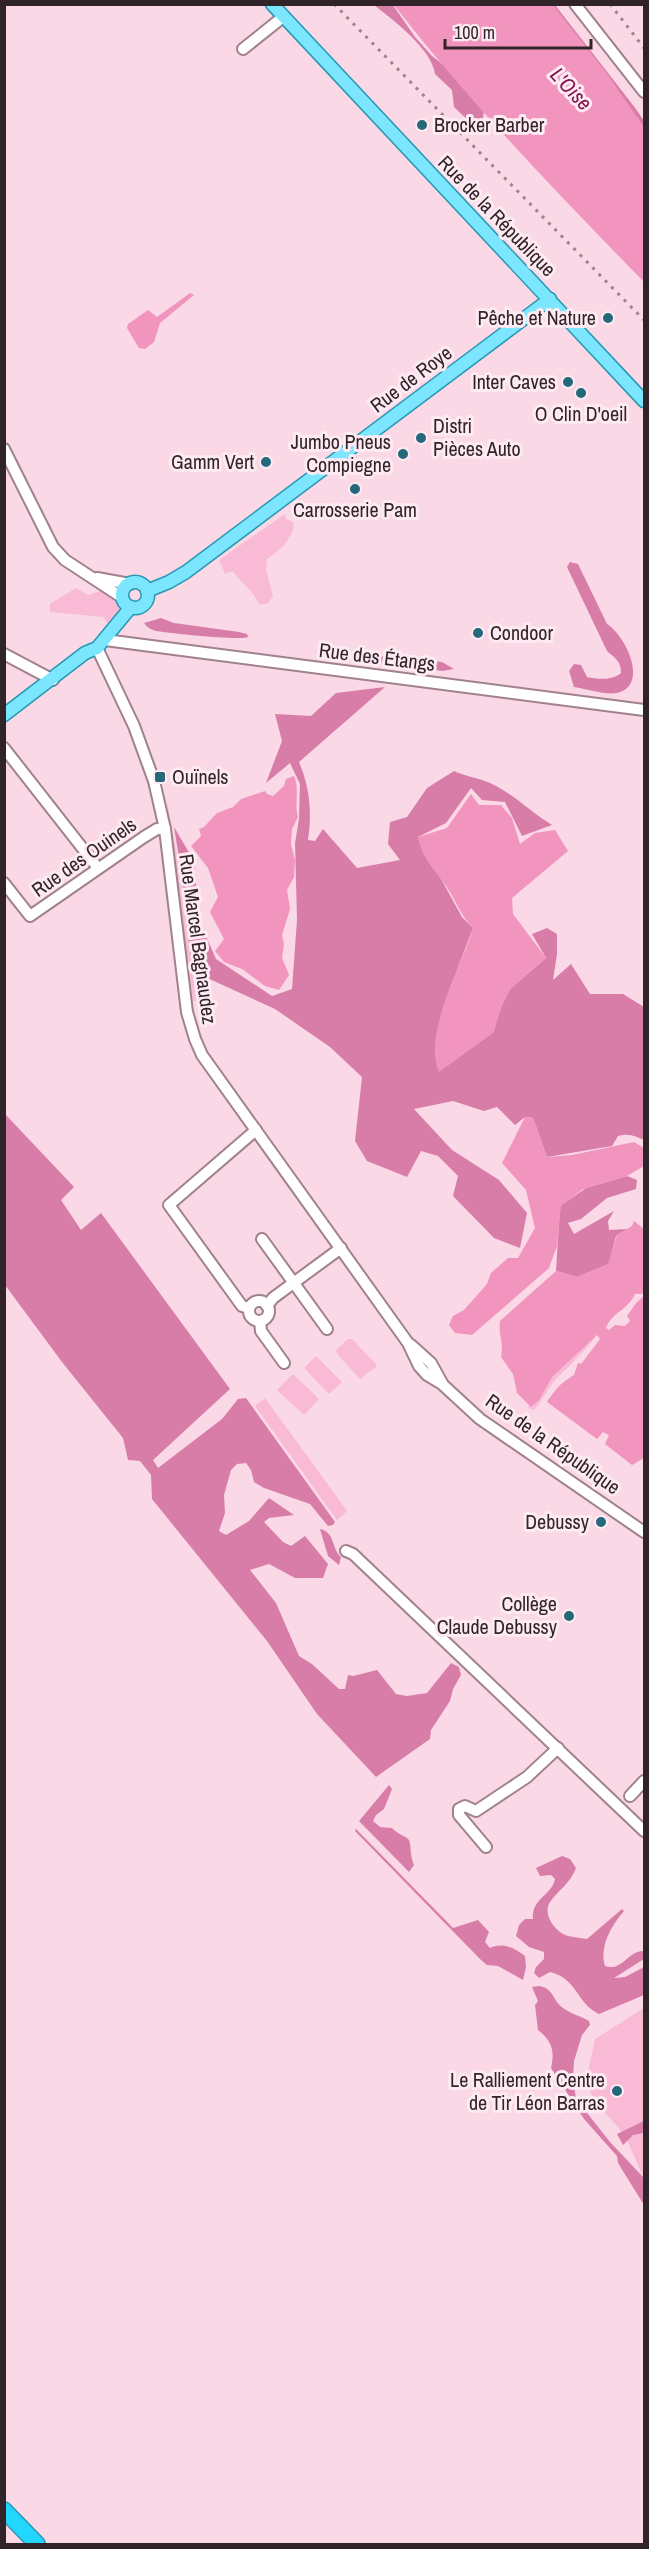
<svg xmlns="http://www.w3.org/2000/svg" width="649" height="2549" font-family="'Archivo Narrow',sans-serif">
<rect width="100%" height="100%" fill="#fad8e6"/>
<!-- green -->
<g fill="#f9bad5">
<path d="M285 514V518L294 523C293 538 279 552 267 559L266 570 273 596 267 604H259L254 595 232 571 225 574 219 560Z"/>
<path d="M76 588 88 595 103 590 117 598 121 607 117 616 107 623 104 617 50 612V604Z"/>
<path d="M166 797 181 877 196 1001H193Z"/>
<path d="M597 1335C585 1351 571 1364 557 1378 548 1387 543 1400 534 1410L528 1408 530 1402 552 1374Z"/>
<path d="M348 1339H352L376 1364V1367L360 1379 337 1354 336 1350Z"/>
<path d="M316 1356 342 1382 329 1394 304 1368Z"/>
<path d="M293 1374 319 1399 304 1415 277 1390Z"/>
<path d="M265 1398 347 1511 337 1520 255 1406Z"/>
<path d="M644 2008V2179L628 2142 618 2127 594 2101 586 2081 595 2039Z"/>
</g>
<!-- forest -->
<g fill="#d87da8">
<path d="M374 5H393L415 37 432 56 450 70 484 111 481 131 473 125 454 107 452 90 435 74C432 49 393 20 374 5Z"/>
<path d="M545 5H555L636 109 644 121V129Z"/>
<path d="M570 562 578 564 607 624C627 637 649 686 617 693 604 695 587 689 574 687L569 671 574 664 581 665 587 677C598 679 612 681 621 673 621 661 615 658 607 651L567 567Z"/>
<path d="M161 618 174 623 239 632 247 634 248 637C241 641 168 633 156 631 150 629 147 627 144 623Z"/>
<path d="M355 653 442 662 454 669 443 671 356 659 352 657Z"/>
<path d="M385 687 299 762C310 788 312 812 308 840L315 841 323 829 357 868 400 860 388 844 390 822 407 817 427 788 454 771C464 776 475 777 485 781 511 791 529 811 552 825L522 836 505 802 482 800 471 788 446 823 418 837 462 917 473 928 446 999 435 1047 493 1033 501 1007 510 989 546 958 532 934 547 928 557 934V954L553 980 571 964 590 994H623L644 1007V1140C635 1136 629 1133 618 1136L612 1146 547 1157 533 1118 525 1117 515 1125 497 1107 484 1111 453 1101 414 1109 452 1150 499 1180 527 1213 520 1248 494 1238 453 1196 458 1176 438 1156 421 1151 407 1177 367 1161 355 1141 362 1077 330 1047 275 1009 192 971 182 876 174 827 194 861 199 920 216 959 272 996 292 989 297 920 295 843 299 819 300 784 290 763 266 783 282 741 275 714 311 716 336 693Z"/>
<path d="M5 1114 74 1187 61 1200 81 1230 101 1213 230 1389 153 1460 158 1468 222 1419 238 1399 246 1398 335 1522 333 1525 328 1526 310 1504 264 1488 254 1482 251 1470 246 1463 237 1464 231 1470 224 1495 225 1513 219 1531 226 1535 249 1521 269 1498 294 1515 269 1518 264 1522 283 1542 291 1546 305 1536 328 1564 323 1578H295L269 1564 250 1570 276 1603 299 1656 312 1664 339 1689H345L348 1675 353 1676 377 1670 396 1694 407 1696 427 1693 451 1663 459 1667 461 1675 453 1689 450 1701 431 1730 430 1739 376 1777 317 1714 267 1641 152 1499 151 1475 140 1461 128 1460 123 1438 62 1362 5 1285Z"/>
<path d="M627 1176 637 1180 636 1189 607 1198 581 1219 568 1223 574 1234 614 1211 608 1221 609 1230 627 1229 616 1236 609 1264 577 1277 556 1271 560 1206 586 1188Z"/>
<path d="M320 1529C336 1533 331 1548 341 1557L339 1565 328 1556Z"/>
<path d="M389 1785 392 1789 384 1809 376 1815 373 1821 380 1827 392 1828C397 1834 406 1836 409 1840 411 1844 410 1857 414 1865L409 1872 359 1821Z"/>
<path d="M356 1829 453 1928 478 1920 489 1932 485 1942 490 1948C504 1942 514 1948 525 1956L526 1967 523 1980 498 1966 487 1965 481 1960 355 1831Z"/>
<path d="M562 1856 570 1859 576 1868C570 1884 559 1889 550 1902 542 1914 555 1932 568 1936 574 1937 580 1938 587 1939L622 1909 624 1911C612 1925 599 1946 605 1966 623 1972 628 1950 644 1951V1959L614 1978 625 1977 644 1967V1995L599 2014C576 2003 578 1979 550 1972L539 1978 534 1973 536 1967 544 1959V1952L529 1947 516 1936 519 1925 525 1919H533C531 1899 552 1895 555 1879L551 1875 540 1876 536 1868Z"/>
<path d="M539 1986C554 1988 552 2000 563 2008 571 2014 581 2016 589 2021L590 2025 582 2035 574 2061 573 2078 576 2099 610 2142 643 2177 644 2205 618 2163 617 2156 584 2119 551 2068C555 2051 552 2041 538 2030L535 2005 538 2001 532 1987Z"/>
<path d="M644 2121V2133L633 2135 623 2145 617 2134Z"/>
</g>
<!-- water -->
<g fill="#f195bf">
<path d="M394 5H553L605 71 644 127V282C557 193 470 103 394 5Z"/>
<path d="M190 293 194 295 160 323 154 342 145 349 139 348 127 328 128 324 148 310 157 317Z"/>
<path d="M294 776C300 789 294 804 298 817L292 829 291 844 295 860 294 877 287 890 290 909 282 935 284 944 282 958 289 975 279 990 265 986 242 969 224 962 215 951 224 939 210 912 218 897 208 868 191 846 201 836 199 829 204 827 217 813 233 807 241 799 265 791 267 794 273 796 284 786 286 779Z"/>
<path d="M471 794 479 805H501L512 818 520 844 535 833 555 830 568 851 512 898 513 914 546 958 510 989 501 1007 493 1033 439 1072C422 1034 462 966 473 928 461 916 457 903 448 889 436 870 422 860 418 837L447 828Z"/>
<path d="M525 1117 533 1118 547 1157 572 1155 634 1142 644 1148V1166L627 1176 583 1189 561 1206 557 1246 549 1268 472 1335 455 1333 449 1325 453 1316 464 1310 487 1284 491 1273 508 1258H518L535 1228 526 1190 502 1163Z"/>
<path d="M634 1221 644 1229V1291L642 1294H635C629 1309 612 1312 606 1328L609 1330 615 1325 625 1326 630 1321 627 1316 636 1303 644 1296V1458L632 1465 605 1444 609 1435 603 1432 597 1439 547 1402C557 1387 560 1384 574 1375L578 1363 581 1364 600 1339 597 1335 552 1377 539 1400 531 1407 517 1393 513 1374 501 1357C504 1339 498 1337 500 1321L556 1271 577 1277 608 1264 617 1235 632 1226Z"/>
</g>
<g fill="none" stroke-linecap="round" stroke-linejoin="round">
<!-- minor casing -->
<g stroke="#a0818e" stroke-width="14">
<g id="minor">
<path d="M575 4 644 92"/>
<path d="M243 49 283 17"/>
<path d="M4 449 53 547 65 560 123 598"/>
<path d="M97 578 130 584"/>
<path d="M105 640 644 710"/>
<path d="M97 648 134 726 154 781 165 829 187 1012 195 1039 202 1055 408 1343 419 1366 427 1375 442 1384 480 1419 644 1532"/>
<path d="M4 654 53 680"/>
<path d="M4 748 98 868"/>
<path d="M4 883 30 916 144 837 157 829H165"/>
<path d="M262 1239 327 1329"/>
<circle cx="259" cy="1311" r="10"/>
<path d="M267 1306 273 1298 341 1248"/>
<path d="M249 1308 242 1306 169 1205 256 1130"/>
<path d="M260 1321 261 1331 284 1363"/>
<path d="M411 1345 431 1363 442 1383"/>
<path d="M346 1551 353 1554 644 1831"/>
<path d="M630 1796 644 1781"/>
<path d="M486 1847 459 1815V1809L465 1806 476 1811 527 1777 558 1748"/>
</g>
</g>
<!-- major casing -->
<g stroke="#2898b3" stroke-width="15">
<g id="major">
<path d="M272 4 644 401"/>
<circle cx="135" cy="595" r="13"/>
<path d="M147 591 169 582 186 572 550 299"/>
<path d="M4 715 85 653 97 648 131 607"/>
</g>
</g>
<!-- highway casing -->
<g stroke="#2898b3" stroke-width="18">
<path id="highway" d="M4 2510 37 2544"/>
</g>
<!-- minor -->
<use href="#minor" stroke="#fff" stroke-width="10"/>
<!-- major -->
<use href="#major" stroke="#7be6fe" stroke-width="12"/>
<!-- highway -->
<use href="#highway" stroke="#23d6fe" stroke-width="15"/>
<!-- rail -->
<g stroke="#9c848e" stroke-width="3" stroke-dasharray="3 6" stroke-linecap="butt">
<path d="M334 4 644 320"/>
<path d="M610 4 644 48"/>
</g>
</g>
<!-- markers -->
<g fill="#246879" stroke="#feeaf2" stroke-width="2">
<circle cx="422" cy="125" r="6"/>
<circle cx="608" cy="318" r="6"/>
<circle cx="568" cy="382" r="6"/>
<circle cx="581" cy="393" r="6"/>
<circle cx="421" cy="438" r="6"/>
<circle cx="403" cy="454" r="6"/>
<circle cx="266" cy="462" r="6"/>
<circle cx="355" cy="489" r="6"/>
<circle cx="478" cy="633" r="6"/>
<rect x="154" y="771" width="12" height="12" rx="3"/>
<circle cx="601" cy="1522" r="6"/>
<circle cx="569" cy="1616" r="6"/>
<circle cx="617" cy="2091" r="6"/>
</g>
<g text-anchor="middle" stroke-width="6" stroke-linejoin="round" paint-order="stroke">
<!-- poi labels -->
<g font-size="20" fill="#302429" stroke="#feeaf2" text-anchor="end">
<text x="434" y="132" text-anchor="start">Brocker Barber</text>
<text x="596" y="325">Pêche et Nature</text>
<text x="556" y="389">Inter Caves</text>
<text x="581" y="421" text-anchor="middle">O Clin D'oeil</text>
<text x="433" y="433" text-anchor="start">Distri<tspan x="433" dy="23">Pièces Auto</tspan></text>
<text x="391" y="449">Jumbo Pneus<tspan x="391" dy="23">Compiegne</tspan></text>
<text x="254" y="469">Gamm Vert</text>
<text x="355" y="517" text-anchor="middle">Carrosserie Pam</text>
<text x="490" y="640" text-anchor="start">Condoor</text>
<text x="172" y="784" text-anchor="start">Ouïnels</text>
<text x="589" y="1529">Debussy</text>
<text x="557" y="1611">Collège<tspan x="557" dy="23">Claude Debussy</tspan></text>
<text x="605" y="2087">Le Ralliement Centre<tspan x="605" dy="23">de Tir Léon Barras</tspan></text>
</g>
<!-- street labels -->
<g font-size="20" fill="#302429" stroke="#feeaf2">
<text transform="translate(497 216) rotate(46)" y="7">Rue de la République</text>
<text transform="translate(411 379) rotate(-37)" y="7">Rue de Roye</text>
<text transform="translate(377 657) rotate(7)" y="7">Rue des Étangs</text>
<text transform="translate(84 857) rotate(-35)" y="7">Rue des Ouinels</text>
<text transform="translate(198 939) rotate(82)" y="7">Rue Marcel Bagnaudez</text>
<text transform="translate(553 1444) rotate(35)" y="7">Rue de la République</text>
</g>
<!-- water labels -->
<g font-size="21" font-style="italic" fill="#811553" stroke="#feeaf2">
<text transform="translate(571 89) rotate(47)" y="7">L'Oise</text>
</g>
</g>
<!-- border -->
<rect width="649" height="2549" fill="none" stroke="#302429" stroke-width="12"/>
<!-- scale -->
<path d="M445 39v9h146v-9" fill="none" stroke="#302429" stroke-width="3"/>
<text x="454" y="39" font-size="18" fill="#302429" stroke="#feeaf2" stroke-width="4.5" paint-order="stroke">100 m</text>
</svg>
